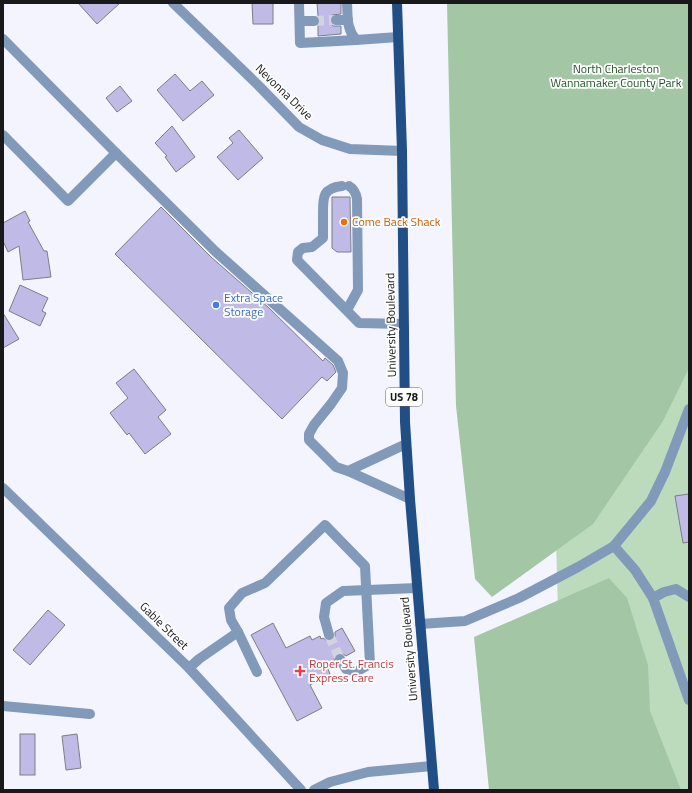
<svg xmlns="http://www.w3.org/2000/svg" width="692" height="793" font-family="'Titillium Web',sans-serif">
<rect width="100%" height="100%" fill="#f4f4ff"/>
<!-- green -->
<path fill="#bcdbbd" d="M541 3H689V790H563Z"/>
<!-- forest -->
<g fill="#a3c7a5">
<path d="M447 3H689V368L663 421 593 524 492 597 475 579 456 406Z"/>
<path d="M609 578 627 598 648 665 650 711 681 790H489L474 637Z"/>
</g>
<!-- building -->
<g fill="#bfbbe6" stroke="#7d7c86">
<path d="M78 3H120L97 24Z"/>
<path d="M252 3H273V24H253Z"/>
<path d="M317 3H341V14L332 15 330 17V20L331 24 333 26H341V34L318 36V26L320 24V21L318 16Z"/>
<path d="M175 74 190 91 202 81 214 95 183 121 157 90Z"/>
<path d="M120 86 132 101 117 112 106 98Z"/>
<path d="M172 126 195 157 176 172 165 157 167 156 155 143Z"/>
<path d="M239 130 263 158 238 180 217 157 233 143 229 138Z"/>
<path d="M332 197H350L351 252H337L332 248Z"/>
<path d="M161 207 211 257 268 307 323 361 325 358 333 365 336 372 327 381 322 377 282 419 115 254Z"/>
<path d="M25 211 30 221 28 222 44 251H47L51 277 23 280 19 246 8 252 3 241V223Z"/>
<path d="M20 285 48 298 42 311 46 313 40 326 9 311Z"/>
<path d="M3 313 19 339 3 348Z"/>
<path d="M134 369 166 410 158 417 171 434 145 454 129 433 127 435 110 413 128 398 116 383Z"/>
<path d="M689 494V542L683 543 675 496Z"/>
<path d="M48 610 65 625 30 665 13 650Z"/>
<path d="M273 623 286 648 310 636 312 640 320 636 321 639 323 638 327 641H331L335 637V632L342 628 355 651 346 656 343 654 340 653 336 654 334 659 336 664 328 669 330 674 310 685 322 708 297 721 251 635Z"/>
<rect x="20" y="734" width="15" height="41"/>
<path d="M77 734 81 768 66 770 62 736Z"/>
</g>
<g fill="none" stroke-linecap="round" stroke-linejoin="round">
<!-- minor-tunnel -->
<g stroke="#d3d3dd" stroke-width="10" stroke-dasharray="10 5" stroke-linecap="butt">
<path d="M314 21 336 20"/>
<path d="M329 635 340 659"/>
</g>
<!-- minor -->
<g stroke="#829aba" stroke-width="10">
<path d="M173 3 258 85 299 127 322 140 350 149 402 151"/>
<path d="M299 3 300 43 356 40"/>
<path d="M347 3C348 17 346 28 356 40L398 37"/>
<path d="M336 20H348"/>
<path d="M300 21H314"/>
<path d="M3 39 116 153 216 252 338 361 343 373 342 388 331 404 314 425 309 434V440L336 467 348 471 410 499"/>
<path d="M3 135 68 201 116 153"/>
<path d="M342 186C322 188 323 198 323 215 323 223 323 230 323 238L312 247 303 248 298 252 297 260 359 323 403 324"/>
<path d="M347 310 358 290 357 199C356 193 354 189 349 186"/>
<path d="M348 471 406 444"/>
<path d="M3 488 189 668 301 790"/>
<path d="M614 546 635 570 653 598 689 700"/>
<path d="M653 598 664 592 676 589 689 597"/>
<path d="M420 624 465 621 519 598 578 567 614 546 651 501 665 472 689 409"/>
<path d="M238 632 257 672"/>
<path d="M329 635 324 617 326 603 343 591 417 588"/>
<path d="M189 668 199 659 238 632 231 620 229 608 242 593 265 583 325 525 365 566 370 664 356 672 346 669 340 659"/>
<path d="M3 706 90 714"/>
<path d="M314 790 330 782 368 772 432 766"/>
</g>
<!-- major -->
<path stroke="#214e84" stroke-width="10" d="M397 3 402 151 405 422 410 499 434 790"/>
</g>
<!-- markers -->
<circle fill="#e8710a" stroke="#fff" stroke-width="1.5" cx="344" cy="222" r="4"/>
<circle fill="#3f7fe0" stroke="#fff" stroke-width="1.5" cx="216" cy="305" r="4"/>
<path fill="#e0444e" stroke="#fff" stroke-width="1.5" d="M298 665h4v4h4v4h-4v4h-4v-4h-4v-4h4z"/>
<g text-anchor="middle" stroke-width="3.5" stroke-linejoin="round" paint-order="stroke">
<!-- shield labels -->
<rect fill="#fff" stroke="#5e5e60" stroke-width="1" x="386" y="388" width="36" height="18" rx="3"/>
<g font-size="11" font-weight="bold" fill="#19191c">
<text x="404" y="401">US 78</text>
</g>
<!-- park labels -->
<g font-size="12" fill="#1f5226" stroke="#fff">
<text x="616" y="73">North Charleston<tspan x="616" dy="14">Wannamaker County Park</tspan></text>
</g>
<!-- street labels -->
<g font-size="12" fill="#19191c" stroke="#fff">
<text transform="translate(284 92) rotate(44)" y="4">Nevonna Drive</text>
<text transform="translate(391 325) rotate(-91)" y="4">University Boulevard</text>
<text transform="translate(164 626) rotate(44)" y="4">Gable Street</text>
<text transform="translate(409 649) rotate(-95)" y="4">University Boulevard</text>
</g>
<!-- food labels -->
<g font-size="12" fill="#c56008" stroke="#fff" text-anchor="start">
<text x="352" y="226">Come Back Shack</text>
</g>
<!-- shop labels -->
<g font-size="12" fill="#366cbe" stroke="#fff" text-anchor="start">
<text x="224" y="302">Extra Space<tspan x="224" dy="14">Storage</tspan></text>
</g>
<!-- health labels -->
<g font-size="12" fill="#be3a42" stroke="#fff" text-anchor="start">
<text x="309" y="668">Roper St. Francis<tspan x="309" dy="14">Express Care</tspan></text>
</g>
</g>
<!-- border -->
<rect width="692" height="793" fill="none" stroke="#19191c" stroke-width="8"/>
</svg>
